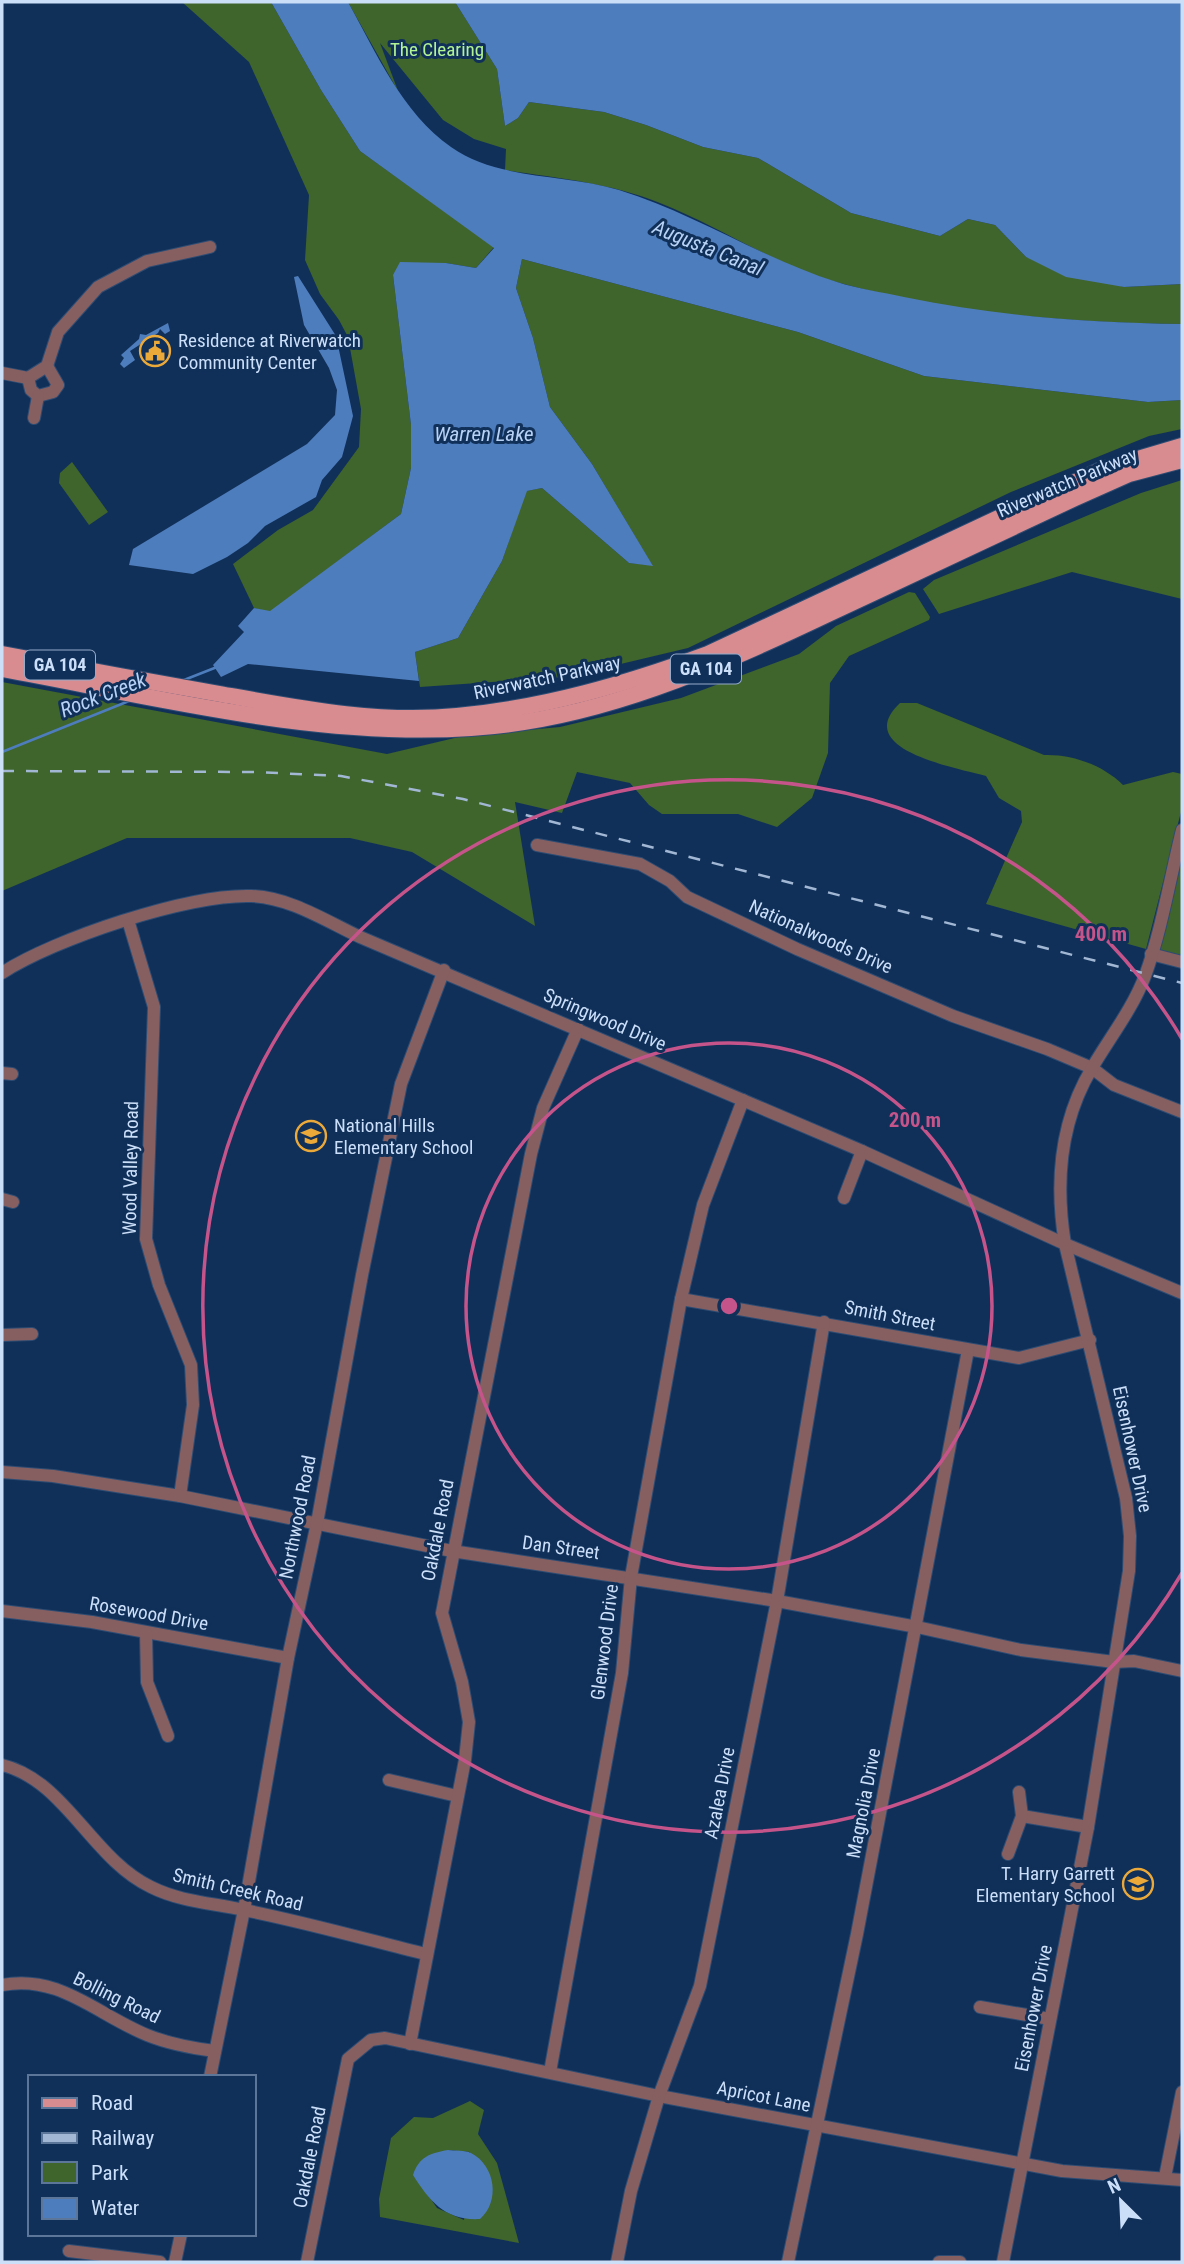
<svg xmlns="http://www.w3.org/2000/svg" width="1184" height="2264" font-family="'Roboto Condensed',sans-serif">
<rect width="100%" height="100%" fill="#103059"/>
<!-- green -->
<g fill="#3f642c" fill-rule="evenodd">
<path d="M182 2H271L321 90 360 151 494 247 476 268 446 263 393 275 411 425V468L401 514 270 612 254 608 233 564 278 530 313 510 359 447 361 409 348 337 339 320 320 294 305 260 309 195 249 62Z"/>
<path d="M348 2H455L497 69 505 126 518 118 529 102 604 112 646 125 703 147 758 158 851 213 940 236 968 219 995 225 1026 257 1124 287 1182 284V324C1067 323 951 313 840 283 776 266 721 227 660 203 611 183 556 178 505 170L506 149 474 139 443 120 380 43 398 91Z"/>
<path d="M522 259 798 332 924 376 1148 402 1182 400V429L1149 436 1011 492 688 648 566 677 420 687 415 652 458 638 502 561 526 491 542 488 629 563 652 565 592 464 550 407 533 338 516 288Z"/>
<path d="M72 462 108 512 89 525 59 483 60 473Z"/>
<path d="M1182 480V599L1072 572 939 614 923 589 934 580 1141 493Z"/>
<path d="M909 592 915 593 930 617 929 620 849 656 830 683 828 753 812 798 777 827 738 814H662L649 805 630 783 577 772 562 813 515 802 535 926 412 852 350 838H127L2 891V682L387 754 463 736 560 727 681 698 799 654 836 626Z"/>
<path d="M900 703H917L1044 755C1072 754 1103 765 1123 785L1173 772 1182 774V808L1146 949 986 904 1022 822 1021 811 999 798 986 776C958 768 850 750 900 703Z"/>
<path d="M1182 821V962L1151 954Z"/>
<path d="M470 2101 484 2110 478 2134 497 2163 519 2243 380 2217 379 2199 391 2138 414 2117 433 2118ZM448 2150 470 2152 464 2220 437 2208 414 2175Z"/>
</g>
<!-- water -->
<g fill="#4e7dbd">
<path d="M271 2H348C376 52 402 113 451 147 500 181 563 173 619 190 694 213 761 258 837 282 858 289 882 292 904 297 997 316 1088 323 1182 324V400L1148 402 924 376 798 332 522 259 516 288 533 338 550 407 592 464 653 566 629 563 542 488 527 491 502 561 458 638 415 652 419 681 248 664 221 677 213 665 244 632 238 626 254 608 270 611 401 514 411 468V425L393 275 400 262 446 263 476 268 494 248 360 151 321 90Z"/>
<path d="M455 2H1182V284L1124 287 1066 277 1026 257 995 225 968 219 940 236 851 213 758 158 703 147 646 125 604 112 529 102 518 118 505 126 497 69Z"/>
<path d="M298 276 336 336 353 416 342 457 322 480 316 497 265 526 248 543 227 557 193 574 129 565 133 549 307 444 335 415 337 390 329 368 304 325 294 277Z"/>
<path d="M168 323 170 331 165 334 160 329 158 333 130 351 135 360 124 368 120 364 124 358 121 355 139 339 140 334 146 335Z"/>
<path d="M448 2150C455 2151 465 2150 471 2153 496 2166 500 2202 480 2219 446 2221 430 2202 413 2175 419 2157 430 2153 448 2150Z"/>
</g>
<g fill="none" stroke-linecap="round" stroke-linejoin="round">
<!-- stream -->
<g stroke="#4e7dbd" stroke-width="2.5">
<path d="M184 680 217 667"/>
<path d="M2 752 129 701"/>
</g>
<!-- minor casing -->
<g stroke="#2e4c73" stroke-width="14">
<g id="minor">
<path d="M2 373 28 378"/>
<path d="M28 378 47 366 58 332 98 287 147 261 210 247"/>
<path d="M28 378 31 390 38 396 53 392 58 385 47 366"/>
<path d="M34 418 38 396"/>
<path d="M537 845 640 864 670 881 687 897 797 949 953 1016 1047 1049 1092 1068 1114 1085 1182 1112"/>
<path d="M128 920 154 1007 146 1239 159 1285 191 1365 193 1405 180 1496"/>
<path d="M1151 954 1182 962"/>
<path d="M2 973C54 939 188 894 251 896 289 897 326 921 360 937L862 1151 1065 1244 1182 1293"/>
<path d="M2 1073 12 1074"/>
<path d="M844 1198 862 1151"/>
<path d="M2 1199 13 1202"/>
<path d="M681 1299 1019 1358 1090 1340"/>
<path d="M2 1335 32 1334"/>
<path d="M2 1472 53 1476 180 1496 452 1551 777 1601 917 1627 1021 1650 1114 1662 1134 1661 1182 1671"/>
<path d="M2 1611 92 1622 288 1658"/>
<path d="M146 1633 147 1682 168 1736"/>
<path d="M2 1765C65 1780 92 1859 151 1887 181 1902 213 1903 244 1910 305 1922 365 1939 425 1954"/>
<path d="M389 1780 457 1796"/>
<path d="M1022 1816 1088 1827"/>
<path d="M1008 1854 1022 1816 1019 1792"/>
<path d="M2 1985C59 1974 96 2014 147 2035 169 2044 191 2048 215 2051"/>
<path d="M980 2007 1050 2019"/>
<path d="M410 2044 465 1760 469 1722 462 1682 442 1613 531 1154 543 1108 578 1029"/>
<path d="M550 2072 622 1673 631 1577 681 1299 703 1205 743 1100"/>
<path d="M210 2077 244 1910 288 1658 317 1523 362 1275 401 1084 444 970"/>
<path d="M1165 2177 1182 2092"/>
<path d="M69 2251 160 2262"/>
<path d="M175 2262 181 2234"/>
<path d="M307 2262 348 2059 371 2040 385 2038 659 2096 1062 2171 1182 2180"/>
<path d="M617 2262 631 2191 659 2096 700 1986 777 1601 824 1322"/>
<path d="M788 2262 857 1934 968 1350"/>
<path d="M939 2262H960"/>
<path d="M1003 2262 1088 1827 1129 1571 1130 1536 1126 1498 1065 1244C1055 1183 1059 1123 1092 1068 1110 1037 1132 1010 1145 976 1162 929 1170 878 1182 830"/>
</g>
</g>
<!-- major casing -->
<g stroke="#2e4c73" stroke-width="18">
<g id="major">
<path d="M2 654C75 668 147 681 220 694 298 708 378 724 457 716 544 708 626 684 708 654L1101 470 1182 446"/>
<path d="M2 669C156 697 313 738 471 728 599 720 716 667 830 613 912 575 994 536 1075 498L1129 474 1182 460"/>
</g>
</g>
<!-- minor -->
<use href="#minor" stroke="#865f61" stroke-width="12"/>
<!-- major -->
<use href="#major" stroke="#d98c90" stroke-width="16"/>
<!-- rail -->
<path stroke="#a1b7d4" stroke-width="2.5" stroke-dasharray="12 12" stroke-linecap="butt" d="M2 771 254 772 341 776 463 799 1182 983"/>
</g>
<!-- distance rings -->
<g fill="none" stroke="#c5548a" stroke-width="3.5">
<circle cx="729" cy="1306" r="263"/>
<path d="M1182 1573A526 526 0 1 1 1182 1039"/>
</g>
<!-- icons -->
<defs>
<g id="civic-ring" transform="scale(1.575)"><circle r="9.5" fill="#103059" stroke="#eba93a" stroke-width="1.5"/><path d="M-.6-6.5H3V-4.5H.6V-3L4-1V1h2V6H-6V1h2V-1L-.6-3ZM-1.2 2.5V6h2.4V2.5Z" fill="#eba93a"/></g>
<g id="school-ring" transform="scale(1.575)"><circle r="9.5" fill="#103059" stroke="#eba93a" stroke-width="1.5"/><path d="M0-5L7-2L0 1L-7-2ZM-4 1L0 2.5L4 1V4Q0 6-4 4Z" fill="#eba93a"/></g>
</defs>
<g fill-rule="evenodd">
<use href="#civic-ring" x="155" y="351"/>
<use href="#school-ring" x="311" y="1136"/>
<use href="#school-ring" x="1138" y="1884"/>
</g>
<g text-anchor="middle" stroke-width="6" stroke-linejoin="round" paint-order="stroke">
<!-- shield labels -->
<g fill="#103059" stroke="#94aac9" stroke-width="2">
<rect x="25" y="650.5" width="70" height="29" rx="5"/>
<rect x="671" y="654.5" width="70" height="29" rx="5"/>
</g>
<g font-size="18" font-weight="bold" fill="#ccdff9">
<text x="60" y="671">GA 104</text>
<text x="706" y="675">GA 104</text>
</g>
<!-- park labels -->
<g font-size="19" fill="#b2f393" stroke="#103059">
<text x="437" y="56">The Clearing</text>
</g>
<!-- poi labels -->
<g font-size="19" fill="#ccdff9" stroke="#103059" text-anchor="start">
<text x="178" y="347">Residence at Riverwatch<tspan x="178" dy="22">Community Center</tspan></text>
<text x="334" y="1132">National Hills<tspan x="334" dy="22">Elementary School</tspan></text>
<text x="1115" y="1880" text-anchor="end">T. Harry Garrett<tspan x="1115" dy="22">Elementary School</tspan></text>
</g>
<!-- street labels -->
<g font-size="19" fill="#ccdff9" stroke="#103059">
<text transform="translate(1067 482) rotate(-23)" y="7">Riverwatch Parkway</text>
<text transform="translate(547 677) rotate(-12)" y="7">Riverwatch Parkway</text>
<text transform="translate(821 936) rotate(24)" y="7">Nationalwoods Drive</text>
<text transform="translate(605 1019) rotate(23)" y="7">Springwood Drive</text>
<text transform="translate(130 1168) rotate(-89)" y="7">Wood Valley Road</text>
<text transform="translate(890 1315) rotate(11)" y="7">Smith Street</text>
<text transform="translate(1133 1449) rotate(78)" y="7">Eisenhower Drive</text>
<text transform="translate(297 1517) rotate(-79)" y="7">Northwood Road</text>
<text transform="translate(437 1530) rotate(-79)" y="7">Oakdale Road</text>
<text transform="translate(561 1547) rotate(8)" y="7">Dan Street</text>
<text transform="translate(149 1613) rotate(10)" y="7">Rosewood Drive</text>
<text transform="translate(604 1642) rotate(-83)" y="7">Glenwood Drive</text>
<text transform="translate(719 1793) rotate(-79)" y="7">Azalea Drive</text>
<text transform="translate(863 1803) rotate(-79)" y="7">Magnolia Drive</text>
<text transform="translate(238 1889) rotate(13)" y="7">Smith Creek Road</text>
<text transform="translate(117 1997) rotate(26)" y="7">Bolling Road</text>
<text transform="translate(1033 2008) rotate(-79)" y="7">Eisenhower Drive</text>
<text transform="translate(764 2096) rotate(11)" y="7">Apricot Lane</text>
<text transform="translate(309 2157) rotate(-79)" y="7">Oakdale Road</text>
</g>
<!-- water labels -->
<g font-size="21" font-style="italic" fill="#b8d2f5" stroke="#103059">
<text transform="translate(708 248) rotate(22)" y="7">Augusta Canal</text>
<text x="484" y="441">Warren Lake</text>
<text transform="translate(103 695) rotate(-21)" y="7">Rock Creek</text>
</g>
</g>
<circle cx="729" cy="1306" r="10" fill="#c5548a" stroke="#103059" stroke-width="3.5"/>
<g font-size="21" text-anchor="middle" font-weight="bold" fill="#c5548a" stroke="#103059" stroke-width="6" stroke-linejoin="round" paint-order="stroke">
<text x="1101" y="941">400 m</text>
<text x="915" y="1127">200 m</text>
</g>
<!-- border -->
<rect width="1184" height="2264" fill="none" stroke="#ccdff9" stroke-width="7"/>
<!-- legend -->
<rect x="28" y="2075" width="228" height="161" fill="#103059" stroke="#5b7699" stroke-width="2"/>
<rect x="42" y="2098" width="35" height="10" fill="#d98c90" stroke="#5b7699" stroke-width="2"/>
<text x="91" y="2110" font-size="21" fill="#ccdff9">Road</text>
<rect x="42" y="2133" width="35" height="10" fill="#a1b7d4" stroke="#5b7699" stroke-width="2"/>
<text x="91" y="2145" font-size="21" fill="#ccdff9">Railway</text>
<rect x="42" y="2162" width="35" height="21" fill="#3f642c" stroke="#5b7699" stroke-width="2"/>
<text x="91" y="2180" font-size="21" fill="#ccdff9">Park</text>
<rect x="42" y="2198" width="35" height="21" fill="#4e7dbd" stroke="#5b7699" stroke-width="2"/>
<text x="91" y="2215" font-size="21" fill="#ccdff9">Water</text>
<!-- north arrow -->
<g transform="translate(1121 2201) rotate(336)" stroke="#103059" stroke-width="5" paint-order="stroke">
<path d="M0-5L12 26L0 18L-12 26Z" fill="#ccdff9"/>
<text y="-10" font-size="19" font-weight="bold" text-anchor="middle" fill="#ccdff9">N</text>
</g>
</svg>
